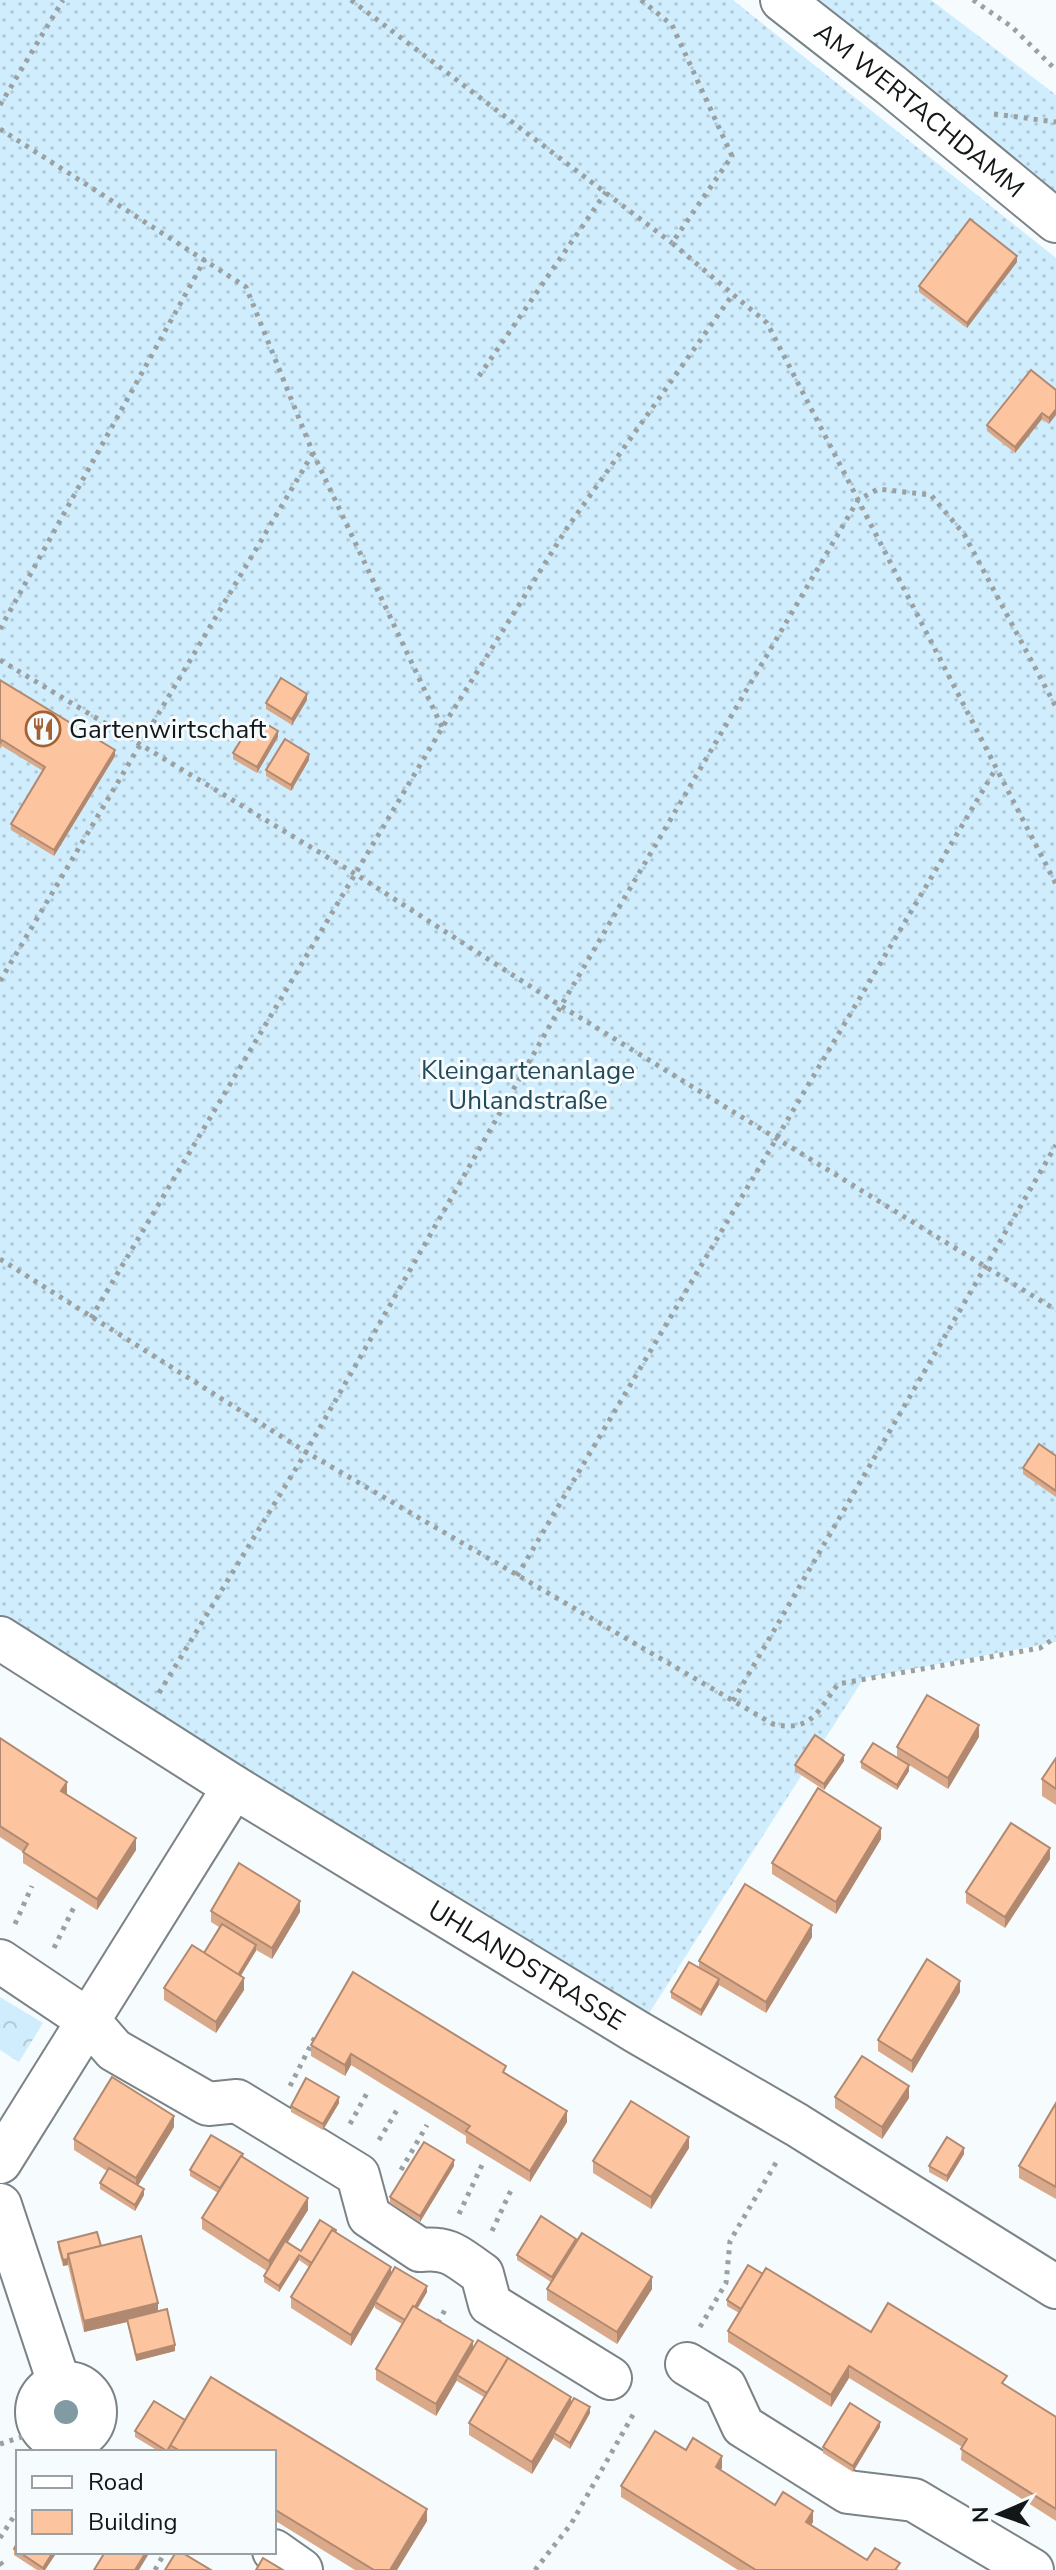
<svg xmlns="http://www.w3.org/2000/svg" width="1056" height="2570" font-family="'Nunito Sans',sans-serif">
<defs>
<pattern id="grass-dots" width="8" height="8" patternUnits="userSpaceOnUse" patternTransform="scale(2)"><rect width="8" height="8" fill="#cfedfd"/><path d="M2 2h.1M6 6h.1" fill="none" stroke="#b1cad8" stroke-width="1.8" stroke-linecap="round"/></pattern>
<pattern id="park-crowns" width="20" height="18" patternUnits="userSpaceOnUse" patternTransform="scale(2)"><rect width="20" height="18" fill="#cfedfd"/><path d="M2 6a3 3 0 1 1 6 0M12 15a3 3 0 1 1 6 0" fill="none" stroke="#b1cad8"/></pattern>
</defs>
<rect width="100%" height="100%" fill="#f6fcfe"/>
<!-- grass -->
<g fill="url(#grass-dots)">
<path d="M0 0H733L1056 258V1642L864 1678 637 2032 0 1638Z"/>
<path d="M804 0H931L1056 95V206Z"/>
</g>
<!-- park -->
<path fill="url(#park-crowns)" d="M0 1997 43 2023 19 2062 0 2050Z"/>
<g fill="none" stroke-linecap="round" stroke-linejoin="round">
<!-- minor casing -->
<g stroke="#7b8387" stroke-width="46">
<g id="minor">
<path id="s1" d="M782 0 891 85 1056 221"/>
<path id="s2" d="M0 1638 234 1787 637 2032 797 2125 1056 2287"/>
<path d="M0 1961 88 2020 114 2050 208 2104 237 2101 358 2175 369 2216 420 2250C451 2247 457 2257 482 2274L490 2304 610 2378"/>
<path d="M0 2162 234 1787"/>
<path d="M0 2205 59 2383"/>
<path d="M687 2364 725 2387 743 2426 848 2492 914 2500 1032 2570"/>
<circle cx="66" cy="2412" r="29"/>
<path d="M274 2551 301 2570"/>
</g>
</g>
<!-- path -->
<g stroke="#9ba0a1" stroke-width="5" stroke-dasharray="4 6" stroke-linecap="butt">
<path d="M351 0 672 243"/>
<path d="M641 0 672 25 732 156 672 243 767 323 1056 884"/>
<path d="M973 0 1012 27 1056 70"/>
<path d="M0 105 63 0"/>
<path d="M994 114 1056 122"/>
<path d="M0 129 246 287 313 453 442 727"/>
<path d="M479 376 606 192"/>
<path d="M0 629 205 259"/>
<path d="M0 660 357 875 561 1006 1056 1310"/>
<path d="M0 981 313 453"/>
<path d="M0 1259 306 1452 773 1724C811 1733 818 1711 838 1684L1040 1648 1056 1637"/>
<path d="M91 1318 442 728 567 528 733 294"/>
<path d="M517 1576 995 770"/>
<path d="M159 1693 306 1452 561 1006 858 500 878 489 931 495 964 534 1056 707"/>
<path d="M733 1701 1056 1145"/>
<path d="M15 1924 32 1886"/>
<path d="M54 1948 74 1907"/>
<path d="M290 2086 317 2033"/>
<path d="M350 2124 367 2093"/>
<path d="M379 2140 397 2110"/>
<path d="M401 2170 427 2125"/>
<path d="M459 2214 482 2165"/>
<path d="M492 2231 512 2188"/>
<path d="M438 2323 447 2306"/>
<path d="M700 2327 726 2283 730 2241 777 2161"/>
<path d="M0 2444 43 2430"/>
<path d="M46 2452 50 2437"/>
<path d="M0 2538 18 2510"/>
<path d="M0 2562 6 2570"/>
<path d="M155 2570 165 2552"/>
<path d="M535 2570 571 2524 634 2413"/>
</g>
<!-- minor -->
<use href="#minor" stroke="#fff" stroke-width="42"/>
</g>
<!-- trees -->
<circle fill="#829aa4" cx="66" cy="2412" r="12"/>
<!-- wall -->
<g fill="#daa98a">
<path d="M1017 262 967 328 919 292V286Z"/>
<path d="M1056 390 1049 424 1042 419 1015 453 987 431V425Z"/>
<path d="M0 680 115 756 54 856 11 830V824L43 771 2 746 0 749Z"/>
<path d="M307 700 292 725 266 709V703Z"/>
<path d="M278 737 257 773 233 759V753Z"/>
<path d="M309 760 291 791 266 776V770Z"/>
<path d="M1056 1456V1497L1023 1474V1468Z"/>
<path d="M979 1737 948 1789 909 1765V1771L897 1790 861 1768V1762L897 1758V1747Z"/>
<path d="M0 1738 67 1793 66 1794 136 1850 97 1910 23 1863V1852L0 1837Z"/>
<path d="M1056 1758V1805L1042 1796V1779Z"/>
<path d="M844 1761 824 1790 795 1771V1765Z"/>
<path d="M881 1839 836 1914 772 1874V1863Z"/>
<path d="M1050 1859 1005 1928 966 1903V1892Z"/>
<path d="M211 1911 300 1912 272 1959 256 1950 241 1976 244 1990 216 2033 164 2000V1988L204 1953 219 1927 211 1922Z"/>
<path d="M812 1937 766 2013 719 1985 701 2016 671 1998V1992L699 1967V1961Z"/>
<path d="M960 1992 912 2073 878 2051V2040Z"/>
<path d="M311 2045 506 2074 567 2122 530 2182 466 2143V2136L351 2065 345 2076 311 2056Z"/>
<path d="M835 2097 909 2098 882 2139 835 2108Z"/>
<path d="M339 2103 323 2130 291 2112V2106Z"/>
<path d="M1056 2103V2199L1019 2178V2166Z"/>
<path d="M174 2127 138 2185 144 2195 135 2211 100 2189V2183L107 2171 74 2150V2139Z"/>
<path d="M689 2148 651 2209 593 2173V2161Z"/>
<path d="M964 2154 947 2182 929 2172V2166Z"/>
<path d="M243 2157 308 2210 287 2243 301 2251 336 2233 391 2275 427 2292 418 2308 473 2348 590 2413 570 2449 554 2439V2437L532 2474 469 2435V2423L484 2397 457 2381V2380L436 2416 376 2380V2369L402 2324 375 2308V2305L351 2346 291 2308V2297L309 2267 299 2260 279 2292 264 2282V2276L267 2271 202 2229V2218L218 2193 190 2176V2170Z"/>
<path d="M454 2166 420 2222 390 2203V2197Z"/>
<path d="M58 2242 101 2246 158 2311 175 2351 136 2361 127 2322 84 2332 68 2265 63 2266 58 2248Z"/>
<path d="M576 2243 652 2289 617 2344 547 2300V2289L551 2282 517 2260V2255Z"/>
<path d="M763 2274 871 2332 1007 2386 1056 2417V2521L961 2460 962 2447 849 2378 831 2407 728 2342V2331L739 2313 727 2306V2300Z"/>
<path d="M211 2377 427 2509V2521L397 2570H355L274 2520V2452H170V2451L169 2452H160L135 2437V2431L154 2401 185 2420Z"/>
<path d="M880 2427 853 2472 823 2453V2447Z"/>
<path d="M686 2450 722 2468 720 2470 775 2505 813 2522 811 2525 867 2560 900 2570H738L621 2497V2486Z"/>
<path d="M14 2549 57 2552 45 2570H37L14 2555Z"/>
</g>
<!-- shaded-wall -->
<g fill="#b18970">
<path d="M1017 256V262L967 328V323Z"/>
<path d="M1056 409V415L1049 424V418Z"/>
<path d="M1042 413V419L1015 453V447Z"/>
<path d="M307 694V700L292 725V719Z"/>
<path d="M278 731V737L257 773V767Z"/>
<path d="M115 750V756L54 856V850Z"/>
<path d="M309 754V760L291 791V785Z"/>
<path d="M979 1725V1737L948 1789V1778Z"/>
<path d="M844 1755V1761L824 1790V1784Z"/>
<path d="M909 1765V1771L897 1790V1785Z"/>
<path d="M67 1782V1793L61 1803V1791Z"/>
<path d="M881 1828V1839L836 1914V1902Z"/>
<path d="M136 1838V1850L97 1910V1899Z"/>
<path d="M1050 1848V1859L1005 1928V1917Z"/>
<path d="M300 1901V1912L272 1959V1948Z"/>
<path d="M812 1925V1937L766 2013V2002Z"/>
<path d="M256 1945V1951L236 1983V1978Z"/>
<path d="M244 1978V1990L216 2033V2022Z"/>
<path d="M719 1979V1985L701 2016V2010Z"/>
<path d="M960 1981V1992L912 2073V2061Z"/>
<path d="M351 2054V2065L345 2076V2065Z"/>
<path d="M909 2086V2098L882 2139V2127Z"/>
<path d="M339 2097V2103L323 2130V2124Z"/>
<path d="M567 2111V2122L530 2182V2171Z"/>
<path d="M174 2116V2127L136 2189V2178Z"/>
<path d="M689 2137V2148L651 2209V2197Z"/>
<path d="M964 2148V2154L947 2182V2176Z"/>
<path d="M454 2160V2166L420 2222V2216Z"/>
<path d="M144 2189V2195L135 2211V2205Z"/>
<path d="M308 2198V2210L269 2272V2261Z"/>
<path d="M576 2239V2244L552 2282V2277Z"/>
<path d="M299 2255V2260L279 2292V2286Z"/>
<path d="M68 2259V2265L63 2266V2260Z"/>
<path d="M391 2267V2279L375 2302V2305L351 2346V2335Z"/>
<path d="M652 2277V2289L617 2344V2332Z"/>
<path d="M427 2286V2292L406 2327V2321Z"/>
<path d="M158 2303V2315L127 2319V2322L84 2332V2321Z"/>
<path d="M473 2341V2352L457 2375V2380L436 2416V2404Z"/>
<path d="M175 2345V2351L136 2361V2355Z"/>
<path d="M849 2366V2378L831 2407V2395Z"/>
<path d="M571 2397V2408L554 2433V2437L532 2474V2462Z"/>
<path d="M590 2407V2413L570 2449V2443Z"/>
<path d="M880 2422V2427L853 2472V2466Z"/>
<path d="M722 2456V2468L716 2478V2467Z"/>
<path d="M427 2509V2521L397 2570H390Z"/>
<path d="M813 2511V2522L806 2534V2522Z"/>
<path d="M53 2552H57L45 2570H43V2568Z"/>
<path d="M146 2552H150L139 2570H135Z"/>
</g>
<!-- building -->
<g fill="#fdc4a0" stroke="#b18970" stroke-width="2">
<path d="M970 219 1017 256 967 323 919 286Z"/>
<path d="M1031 370 1056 390V409L1049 418 1042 413 1015 447 987 425Z"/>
<path d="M281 678 307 694 292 719 266 703Z"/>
<path d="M0 680 115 750 54 850 11 824 45 767 2 740 0 743Z"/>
<path d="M255 717 278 731 257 767 233 753Z"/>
<path d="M285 739 309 754 291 785 266 770Z"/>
<path d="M1039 1444 1056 1456V1491L1023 1468Z"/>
<path d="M927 1695 979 1725 948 1778 897 1747Z"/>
<path d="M815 1735 844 1755 824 1784 795 1765Z"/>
<path d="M0 1738 67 1782 61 1791 136 1838 97 1899 23 1852 28 1844 0 1826Z"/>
<path d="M873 1743 909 1765 897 1785 861 1762Z"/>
<path d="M1056 1758V1789L1042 1779Z"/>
<path d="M818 1788 881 1828 836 1902 772 1863Z"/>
<path d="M1011 1823 1050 1848 1005 1917 966 1892Z"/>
<path d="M239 1863 300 1901 272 1948 211 1911Z"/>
<path d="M745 1884 812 1925 766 2002 699 1961Z"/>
<path d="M222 1924 256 1945 238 1975 204 1953Z"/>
<path d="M192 1945 244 1978 216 2022 164 1988Z"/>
<path d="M927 1959 960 1981 912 2061 878 2040Z"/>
<path d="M689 1962 719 1979 701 2010 671 1992Z"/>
<path d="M353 1972 506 2066 503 2072 567 2111 530 2171 466 2131 470 2126 351 2054 345 2065 311 2045Z"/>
<path d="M862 2056 909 2086 882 2127 835 2097Z"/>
<path d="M112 2077 174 2116 136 2178 74 2139Z"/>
<path d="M306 2078 339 2097 323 2124 291 2106Z"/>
<path d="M631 2101 689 2137 651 2197 593 2161Z"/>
<path d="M1056 2103V2187L1019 2166Z"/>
<path d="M211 2135 243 2154 242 2156H241L220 2188 190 2170Z"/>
<path d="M947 2137 964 2148 947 2176 929 2166Z"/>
<path d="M424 2142 454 2160 420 2216 390 2197Z"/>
<path d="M241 2156 308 2198 269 2261 202 2218Z"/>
<path d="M109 2168 144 2189 135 2205 100 2183Z"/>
<path d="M541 2216 576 2239 552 2277 517 2255Z"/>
<path d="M320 2220 336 2230 335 2232 332 2230 312 2263 299 2255 279 2286 264 2276 285 2241 301 2251Z"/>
<path d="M332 2230 391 2267 351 2335 291 2297Z"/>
<path d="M97 2232 101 2246 68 2254V2259L63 2260 58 2242Z"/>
<path d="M582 2233 652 2277 617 2332 547 2289Z"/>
<path d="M141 2236 158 2303 84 2321 68 2254Z"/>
<path d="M748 2265 763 2274 741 2309 727 2300Z"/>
<path d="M395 2267 427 2286 415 2307 413 2306 405 2320 375 2302Z"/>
<path d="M766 2268 871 2332 888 2303 1007 2376 1002 2383 1056 2417V2509L961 2449 967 2439 849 2366 831 2395 728 2331Z"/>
<path d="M413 2306 473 2341 436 2404 376 2369Z"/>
<path d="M167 2309 175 2345 136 2355 127 2319Z"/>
<path d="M478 2340 508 2358 487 2393 457 2375Z"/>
<path d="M508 2358 571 2397 532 2462 469 2423Z"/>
<path d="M211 2377 427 2509 390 2570H374L274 2509V2452H182L170 2445Z"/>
<path d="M574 2398 590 2407 570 2443 554 2433Z"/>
<path d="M154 2401 185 2420 167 2451 135 2431Z"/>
<path d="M850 2403 880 2422 853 2466 823 2447Z"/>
<path d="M655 2431 686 2450 693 2438 722 2456 716 2467 775 2505 783 2492 813 2511 806 2522 867 2560 875 2548 900 2563 895 2570H756L621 2486Z"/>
<path d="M18 2541V2552L14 2549Z"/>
<path d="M19 2552H53L43 2568Z"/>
<path d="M105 2552H146L135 2570H94Z"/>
<path d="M176 2552H181L211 2570H165Z"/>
<path d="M263 2558 283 2570H256Z"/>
</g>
<!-- icons -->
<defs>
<g id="restaurant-ring" transform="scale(1.8)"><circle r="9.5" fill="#f6fcfe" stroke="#a46030" stroke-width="1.5"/><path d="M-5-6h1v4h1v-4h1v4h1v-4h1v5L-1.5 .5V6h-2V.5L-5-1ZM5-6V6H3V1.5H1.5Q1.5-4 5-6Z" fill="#a46030"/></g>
</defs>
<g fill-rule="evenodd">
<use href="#restaurant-ring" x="43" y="729"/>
</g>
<g text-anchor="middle" stroke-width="6" stroke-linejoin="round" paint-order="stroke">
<!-- street labels -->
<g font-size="26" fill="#141718" stroke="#f6fcfe">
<text dy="9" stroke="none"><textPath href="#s1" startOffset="176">AM WERTACHDAMM</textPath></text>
<text dy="9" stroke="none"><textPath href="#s2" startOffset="620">UHLANDSTRASSE</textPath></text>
</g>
<!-- poi labels -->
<g font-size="26" fill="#141718" stroke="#f6fcfe" text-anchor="start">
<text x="69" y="738">Gartenwirtschaft</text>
</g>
<!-- park labels -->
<g font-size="26" fill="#234a5b" stroke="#f6fcfe">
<text x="528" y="1079">Kleingartenanlage<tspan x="528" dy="30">Uhlandstraße</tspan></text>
</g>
</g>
<!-- legend -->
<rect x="16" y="2450" width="260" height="104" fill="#f6fcfe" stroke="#9ca0a2" stroke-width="2"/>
<rect x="32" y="2476" width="40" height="12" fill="#ffffff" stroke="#9ca0a2" stroke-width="2"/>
<text x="88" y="2490" font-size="24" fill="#141718">Road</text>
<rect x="32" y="2510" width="40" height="24" fill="#fdc4a0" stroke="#9ca0a2" stroke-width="2"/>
<text x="88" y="2530" font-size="24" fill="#141718">Building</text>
<!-- north arrow -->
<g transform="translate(1000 2514) rotate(268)" stroke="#f6fcfe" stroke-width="6" paint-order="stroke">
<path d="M0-6L14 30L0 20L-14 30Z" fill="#141718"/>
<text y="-12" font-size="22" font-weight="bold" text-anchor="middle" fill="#141718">N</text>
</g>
</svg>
